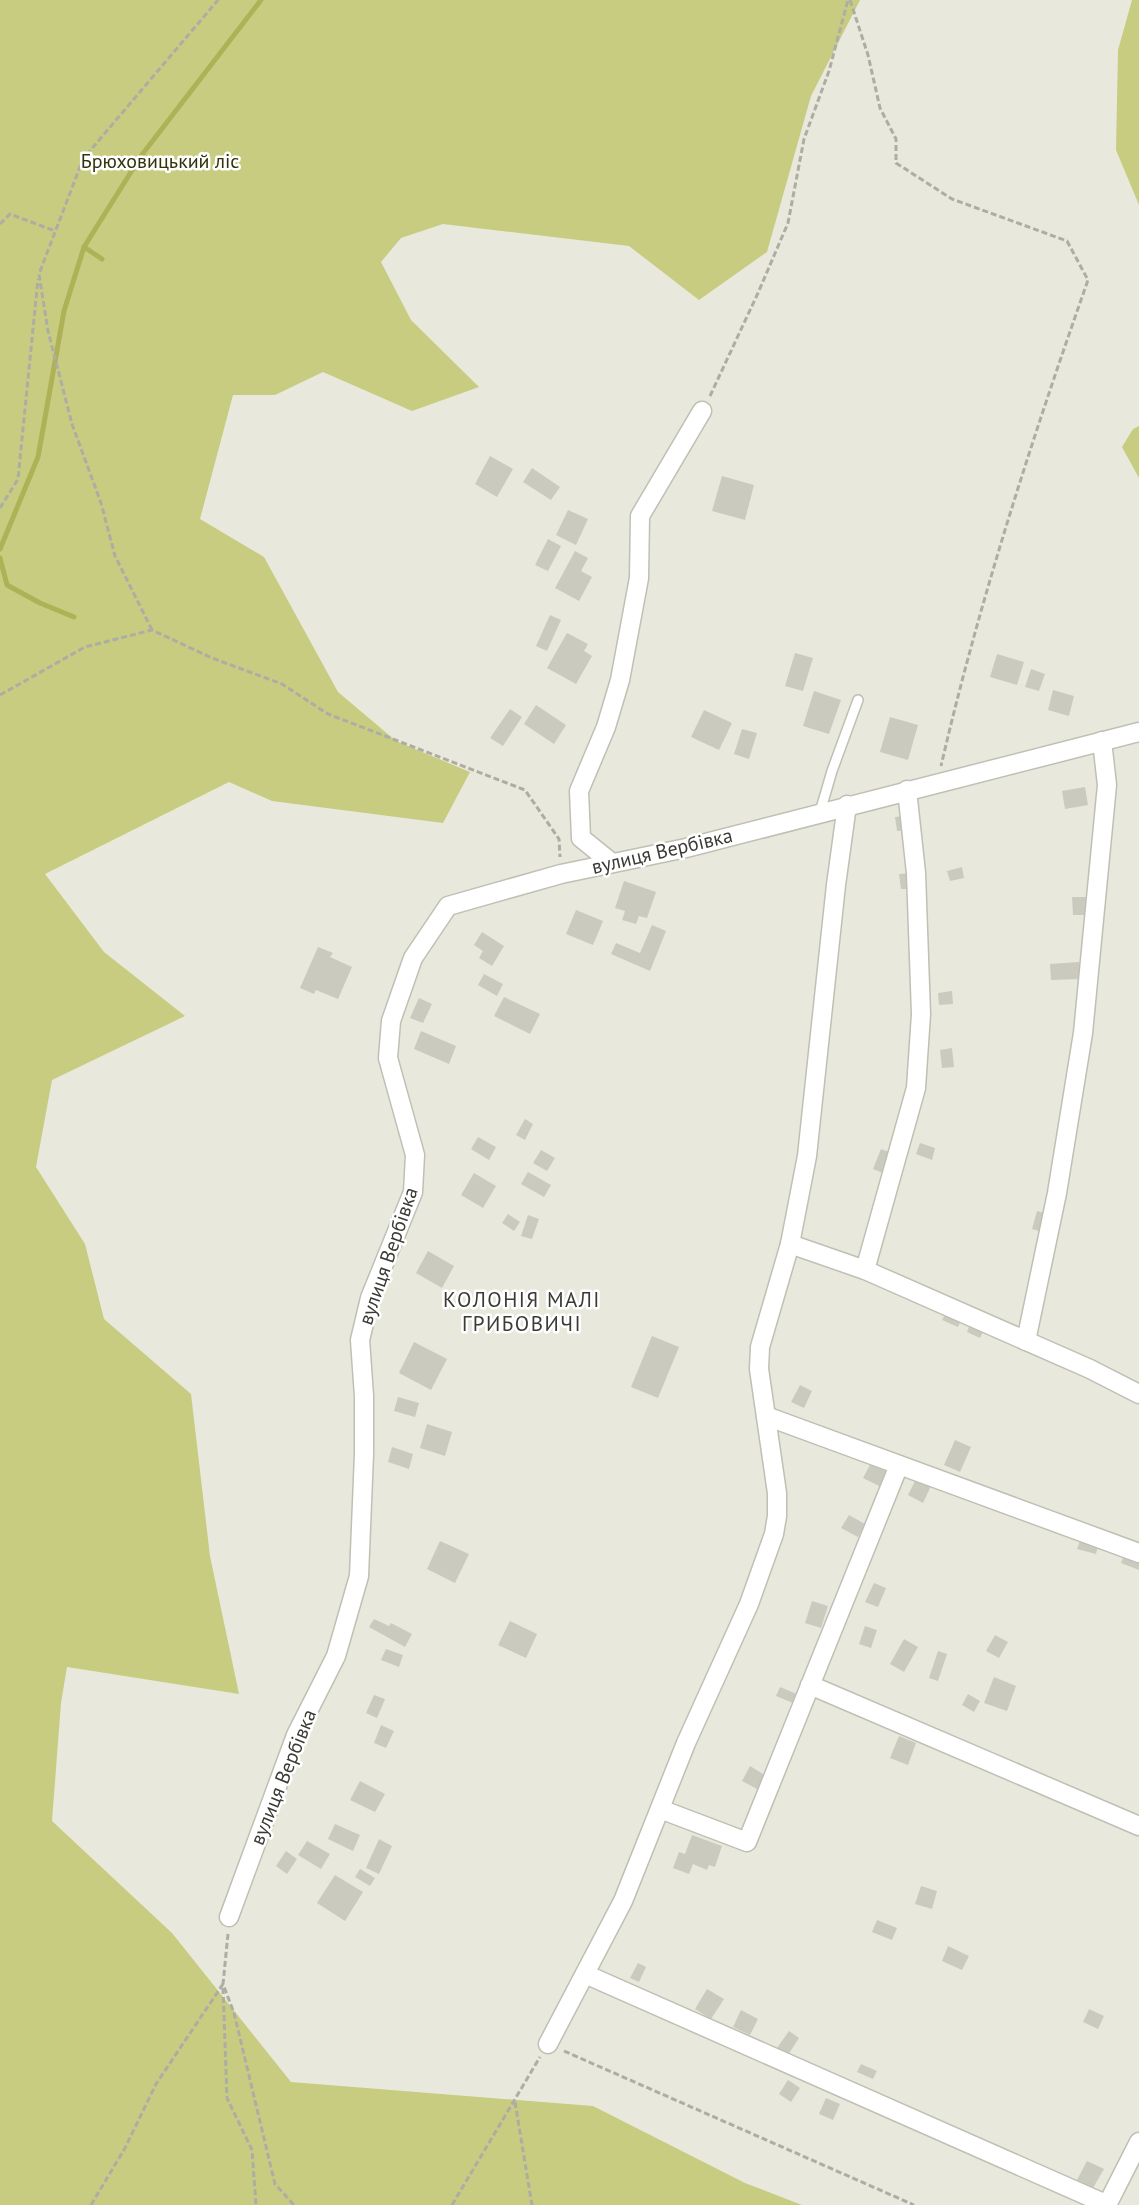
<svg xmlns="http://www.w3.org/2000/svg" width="1139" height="2205" font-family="'PT Sans',sans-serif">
<rect width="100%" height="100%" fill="#e8e9dc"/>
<!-- green -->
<g fill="#c8cc81">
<path d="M0 0H860L811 96 767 252 699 300 629 246 511 232 443 224 401 238 381 262 411 320 479 387 412 411 323 372 275 395H233L200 519 264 557 338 692 396 741 470 772 443 823 272 801 229 782 45 874 104 952 185 1016 52 1080 36 1167 85 1244 104 1319 191 1394 210 1556 239 1694 67 1667 61 1703 52 1821 172 1933 291 2082 593 2106 745 2183 802 2205H0Z"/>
<path d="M1132 0H1139V205L1116 150 1118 50Z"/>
<path d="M1139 426V478L1122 447 1133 429Z"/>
</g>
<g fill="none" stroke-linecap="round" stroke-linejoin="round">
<!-- stream -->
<g stroke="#aeb256" stroke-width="5">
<path d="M84 247 102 259"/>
<path d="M0 549 38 457 64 311 84 247 141 156 261 0"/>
<path d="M0 558 7 585 40 603 74 617"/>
</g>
</g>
<!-- building -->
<g fill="#cacbbe">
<path d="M490 456 513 469 497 497 475 484Z"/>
<path d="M532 468 560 487 551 500 523 482Z"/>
<path d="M722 476 754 485 745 520 712 511Z"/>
<path d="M568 510 588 519 576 545 556 535Z"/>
<path d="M548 539 561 546 548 571 535 565Z"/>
<path d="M575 551 588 558 581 571 592 577 579 601 555 588Z"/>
<path d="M550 615 561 620 547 651 536 646Z"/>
<path d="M567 633 588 644 584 651 592 656 576 684 547 668Z"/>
<path d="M795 653 813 658 803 691 785 686Z"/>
<path d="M997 654 1024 662 1017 685 990 677Z"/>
<path d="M1031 669 1045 674 1039 691 1025 687Z"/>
<path d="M1053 690 1074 696 1069 716 1048 710Z"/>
<path d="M814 691 841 700 829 734 803 726Z"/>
<path d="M536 705 566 725 554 744 524 724Z"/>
<path d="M510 709 522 717 503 746 490 738Z"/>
<path d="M704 710 732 723 719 750 691 737Z"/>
<path d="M890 717 918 725 908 760 880 752Z"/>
<path d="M742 729 757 733 749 759 734 754Z"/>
<path d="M1085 787 1088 805 1065 809 1062 791Z"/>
<path d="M905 816 907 830 897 831 895 817Z"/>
<path d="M962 867 964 878 950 881 947 871Z"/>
<path d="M912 873 913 889H901L899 874Z"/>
<path d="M624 881 656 892 647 918 639 916 636 924 622 920 625 911 615 908Z"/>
<path d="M1072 897H1086L1085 915H1073Z"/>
<path d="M576 910 603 921 593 945 566 934Z"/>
<path d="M652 925 666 931 650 971 611 954 616 943 640 953Z"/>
<path d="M482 932 504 946 492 966 479 958 483 951 474 945Z"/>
<path d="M318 947 333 953 330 957 352 967 338 999 316 990 314 994 300 988Z"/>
<path d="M1079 962 1080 979 1051 980 1050 964Z"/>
<path d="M484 974 503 984 497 996 478 985Z"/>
<path d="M952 991 953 1004 939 1005 938 993Z"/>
<path d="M504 997 540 1014 530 1034 494 1016Z"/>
<path d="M419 998 432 1004 423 1023 410 1018Z"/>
<path d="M421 1031 456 1046 449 1064 414 1049Z"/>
<path d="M952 1048 954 1067 942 1068 940 1050Z"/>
<path d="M525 1119 533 1124 525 1140 516 1135Z"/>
<path d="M478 1137 496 1147 489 1160 471 1149Z"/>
<path d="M920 1143 935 1148 932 1160 916 1154Z"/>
<path d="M881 1149 892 1153 885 1174 873 1169Z"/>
<path d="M541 1150 555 1158 547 1171 533 1163Z"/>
<path d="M528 1172 551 1185 544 1197 521 1184Z"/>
<path d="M474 1173 496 1186 483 1208 461 1195Z"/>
<path d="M1037 1211 1048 1214 1043 1232 1032 1229Z"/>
<path d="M508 1214 520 1222 514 1231 502 1223Z"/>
<path d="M528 1215 539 1219 532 1239 521 1236Z"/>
<path d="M428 1251 454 1266 442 1288 416 1273Z"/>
<path d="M948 1309 963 1316 958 1327 942 1320Z"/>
<path d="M971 1322 985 1327 980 1338 967 1332Z"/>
<path d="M652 1336 679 1347 658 1398 631 1387Z"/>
<path d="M414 1342 447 1359 431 1390 399 1373Z"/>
<path d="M800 1385 812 1391 804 1408 791 1402Z"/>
<path d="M398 1397 419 1403 415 1417 394 1411Z"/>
<path d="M427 1424 452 1432 445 1456 420 1448Z"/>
<path d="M955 1440 971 1447 960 1472 944 1465Z"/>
<path d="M392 1447 413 1454 409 1469 388 1462Z"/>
<path d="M871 1463 889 1472 881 1487 863 1478Z"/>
<path d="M916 1479 931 1486 923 1503 908 1495Z"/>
<path d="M849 1515 865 1524 858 1537 841 1528Z"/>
<path d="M440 1541 469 1554 455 1583 427 1569Z"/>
<path d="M1080 1541 1098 1546 1096 1554 1077 1549Z"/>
<path d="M1124 1555 1139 1560V1570L1121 1563Z"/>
<path d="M874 1583 886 1588 878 1607 865 1602Z"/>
<path d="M812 1601 828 1606 821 1628 805 1623Z"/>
<path d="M374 1619 389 1626 391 1623 412 1634 405 1647 369 1627Z"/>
<path d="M510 1621 537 1634 526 1658 498 1645Z"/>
<path d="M865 1626 877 1630 871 1648 859 1644Z"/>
<path d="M995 1635 1008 1642 999 1658 986 1651Z"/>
<path d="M904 1639 918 1647 904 1672 890 1664Z"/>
<path d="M386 1649 403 1655 399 1667 381 1660Z"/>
<path d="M938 1651 947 1654 938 1681 929 1678Z"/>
<path d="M994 1677 1016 1686 1007 1711 984 1703Z"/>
<path d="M780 1687 797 1694 793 1703 776 1696Z"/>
<path d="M968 1694 980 1701 974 1712 962 1705Z"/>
<path d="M374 1695 385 1699 377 1718 366 1713Z"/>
<path d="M381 1725 394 1731 386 1748 374 1743Z"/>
<path d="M899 1736 916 1743 908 1765 890 1758Z"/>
<path d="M750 1766 765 1775 757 1789 742 1781Z"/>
<path d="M360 1781 385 1794 375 1812 350 1800Z"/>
<path d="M335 1824 360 1835 353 1851 328 1839Z"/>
<path d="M692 1835 722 1846 715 1867 709 1865 707 1870 693 1864 689 1874 673 1868 679 1852 685 1854Z"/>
<path d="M379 1839 392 1846 379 1874 366 1868Z"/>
<path d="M307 1841 330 1854 321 1869 298 1855Z"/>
<path d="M286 1851 297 1859 287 1874 276 1866Z"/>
<path d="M360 1869 375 1878 370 1886 355 1877Z"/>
<path d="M335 1875 363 1892 345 1921 317 1903Z"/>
<path d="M921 1886 937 1891 932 1909 915 1904Z"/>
<path d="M877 1920 897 1928 892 1940 872 1932Z"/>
<path d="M948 1946 969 1956 962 1970 942 1961Z"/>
<path d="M638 1963 646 1967 639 1982 630 1978Z"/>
<path d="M707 1989 724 1999 711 2019 695 2009Z"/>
<path d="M1089 2009 1104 2016 1098 2029 1083 2022Z"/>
<path d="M741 2010 758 2019 750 2035 733 2027Z"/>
<path d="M789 2031 799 2038 788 2055 777 2048Z"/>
<path d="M861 2064 877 2071 873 2079 857 2072Z"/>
<path d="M788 2080 800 2088 791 2102 779 2094Z"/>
<path d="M826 2098 840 2104 833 2120 819 2114Z"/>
<path d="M1087 2161 1104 2169 1093 2188 1077 2180Z"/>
</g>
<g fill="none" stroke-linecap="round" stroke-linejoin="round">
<!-- lane casing -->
<g stroke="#bfc0b3" stroke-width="12">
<path id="lane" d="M820 812 832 771 858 700"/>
</g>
<!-- street casing -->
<g stroke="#bfc0b3" stroke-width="21">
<g id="street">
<path d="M612 863 581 838 579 791 606 727 620 680 639 578 640 516 702 411"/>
<path d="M790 1244 865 1270 1090 1369 1139 1394"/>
<path d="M865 1270 916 1088 921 1014 916 873 907 790"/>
<path d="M1026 1341 1057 1193 1083 1033 1107 785 1102 741"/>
<path d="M766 1416 1139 1553"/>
<path d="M810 1685 1139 1826"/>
<path d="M660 1809 747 1842 899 1465"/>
<path d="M229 1917 296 1735 336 1656 359 1576 364 1454V1396L360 1340 370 1298 413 1192 415 1155 388 1058 391 1021 413 958 448 906 561 874 686 848 1139 732"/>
<path d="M585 1974 1108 2205"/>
<path d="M548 2044 623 1901 686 1743 749 1604 774 1534 777 1516V1493L759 1369 760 1347 790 1244 807 1156 836 885 847 805"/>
<path d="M1107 2205 1139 2142"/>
</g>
</g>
<!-- path -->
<g stroke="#adada3" stroke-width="3" stroke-dasharray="6 3" stroke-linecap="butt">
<path d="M850 0 868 55 880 108 896 139V163L952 199 1067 241 1088 280C1032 439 979 602 941 766"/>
<path d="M0 224 10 214 55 231"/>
<path d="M710 396 758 293 788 223 804 139 829 71 848 0"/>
<path d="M0 508 18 479 38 279"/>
<path d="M152 630 115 556 101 503 72 424 48 331 39 274 83 159 218 0"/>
<path d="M0 695 85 647 152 630 212 658 282 684 328 714 525 790 559 839 560 857"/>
<path d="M228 1934 223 1984 234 2013 275 2184 294 2205"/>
<path d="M223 1988 227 2098 252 2150 256 2205"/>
<path d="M564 2051 914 2205"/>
<path d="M515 2102 532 2205"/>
<path d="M91 2205 125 2148 156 2084 223 1984"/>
<path d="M452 2205 540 2057"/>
</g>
<!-- lane -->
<use href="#lane" stroke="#fff" stroke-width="9"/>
<!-- street -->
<use href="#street" stroke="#fff" stroke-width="18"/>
</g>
<g text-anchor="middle" stroke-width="5" stroke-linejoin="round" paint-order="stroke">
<!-- park labels -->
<g font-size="20" fill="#32330b" stroke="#fff">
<text x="160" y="168">Брюховицький ліс</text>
</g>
<!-- street labels -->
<g font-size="20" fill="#3b3b36" stroke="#fff">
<text transform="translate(662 851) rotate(-13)" y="7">вулиця Вербівка</text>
<text transform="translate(388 1256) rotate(-71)" y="7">вулиця Вербівка</text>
<text transform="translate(283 1777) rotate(-68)" y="7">вулиця Вербівка</text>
</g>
<!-- neighbourhood labels -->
<g font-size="21" letter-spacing="1.5" fill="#3b3b36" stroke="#fff">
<text x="522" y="1307">КОЛОНІЯ МАЛІ<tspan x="522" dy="24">ГРИБОВИЧІ</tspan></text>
</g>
</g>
</svg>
